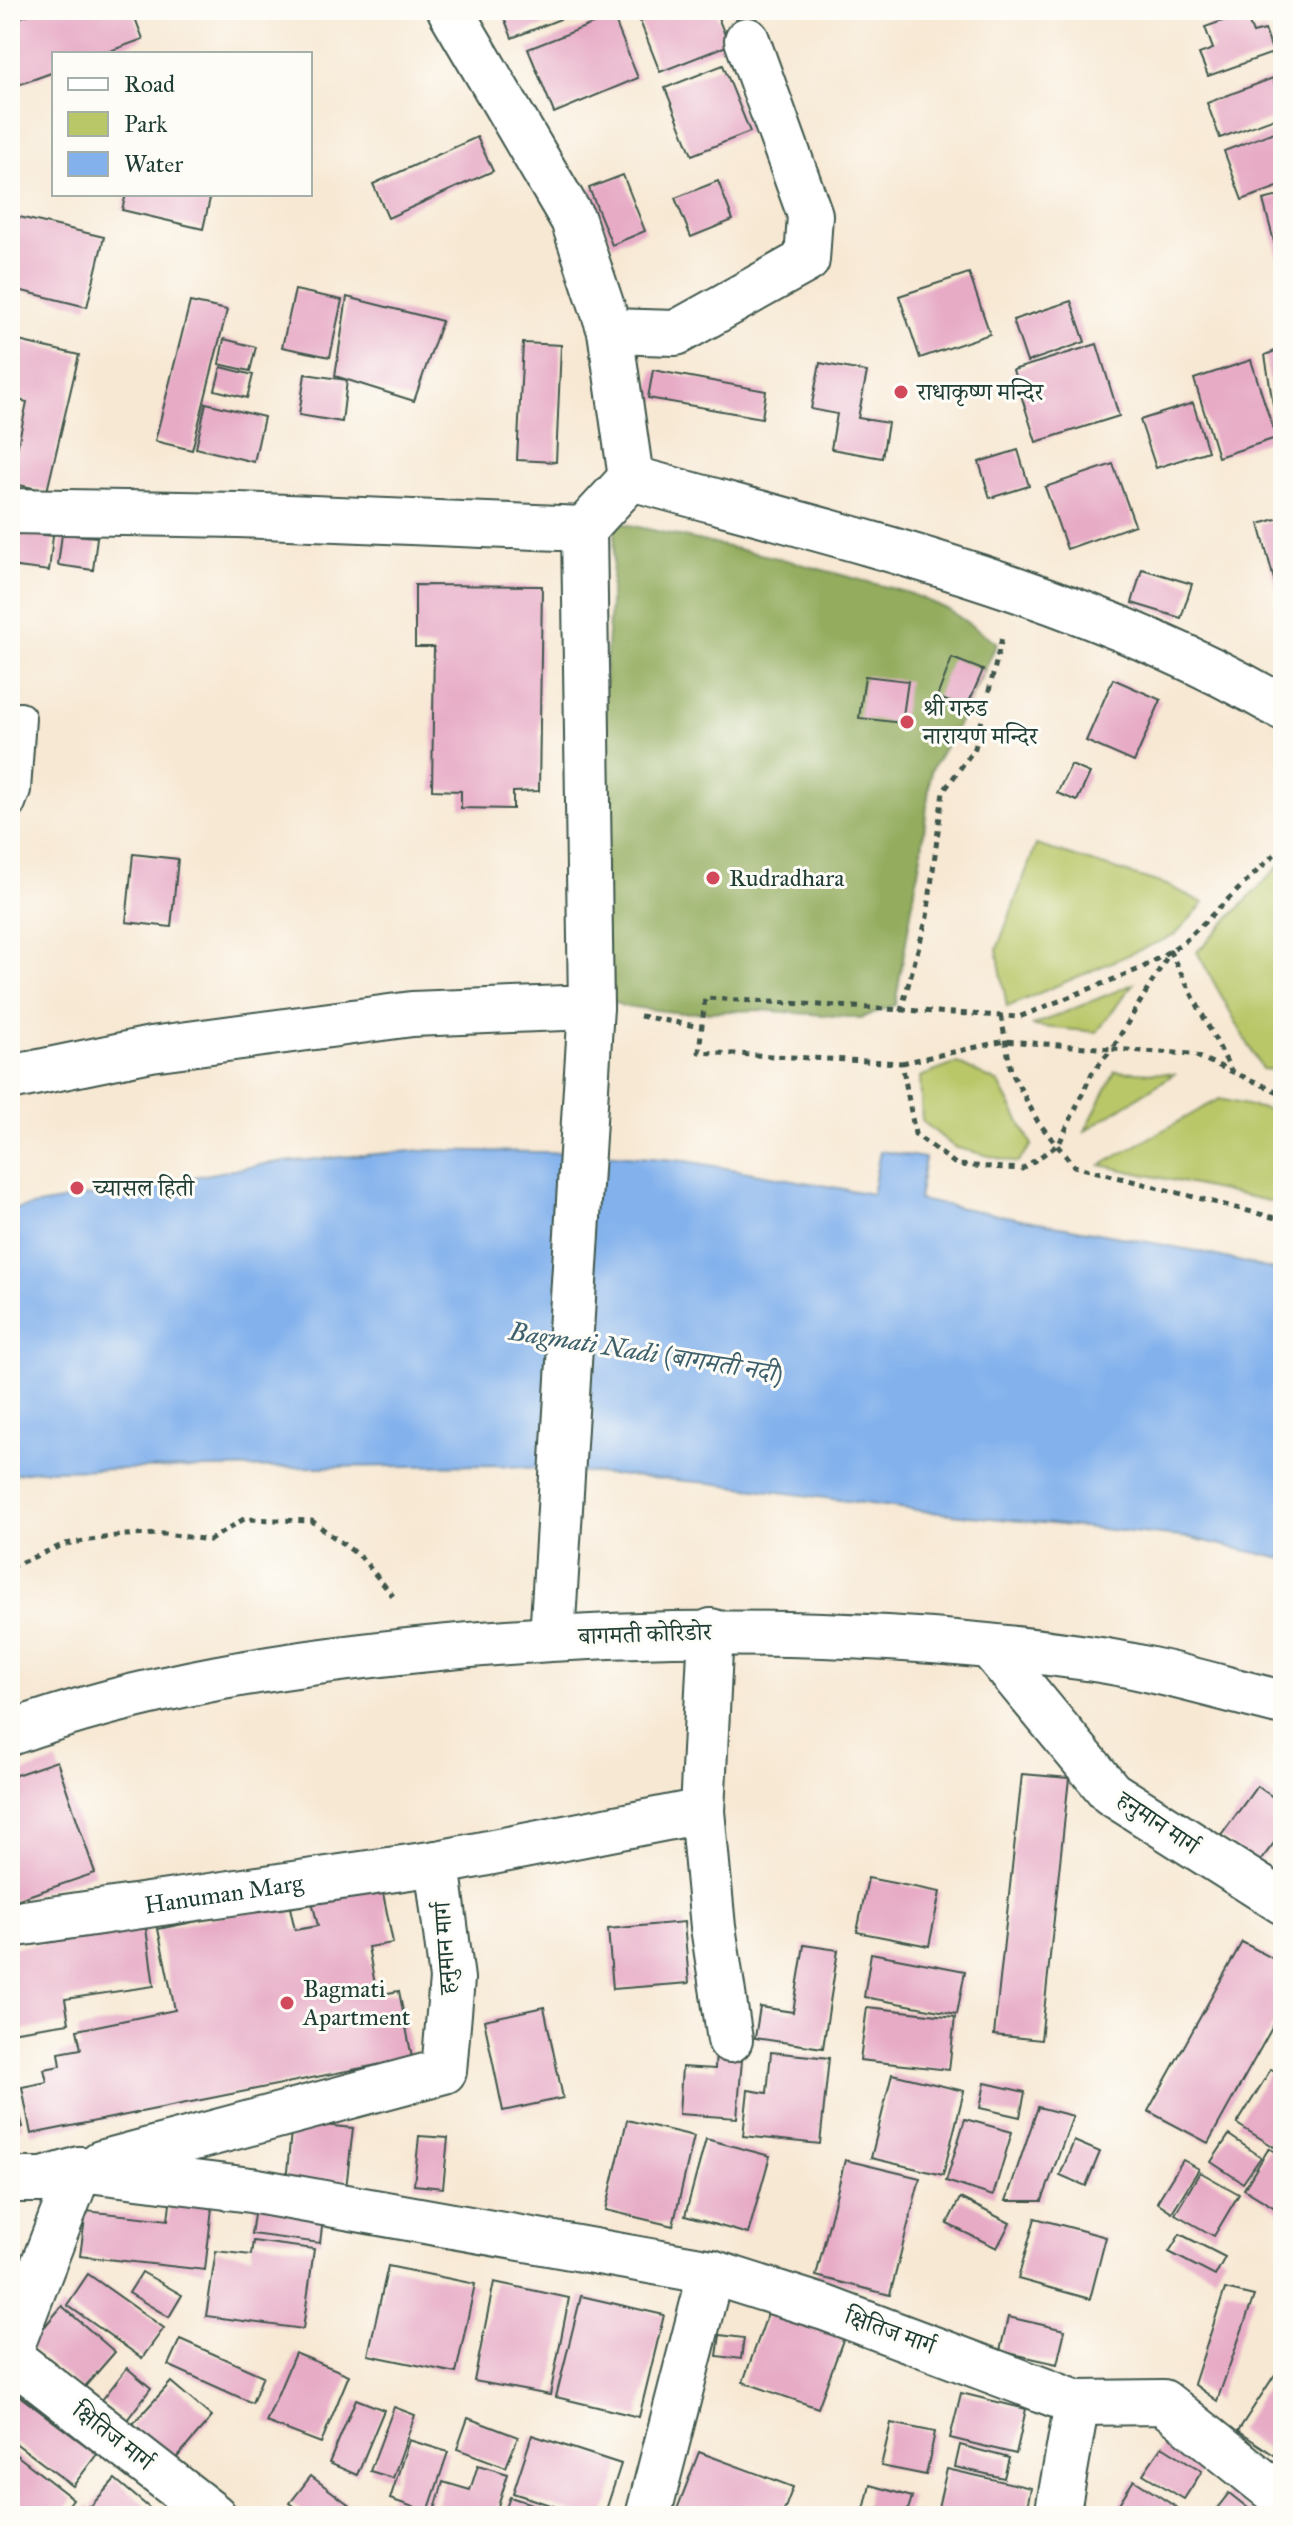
<svg xmlns="http://www.w3.org/2000/svg" width="1293" height="2526" font-family="'IM FELL Great Primer','Noto Serif Devanagari',serif">
<rect width="100%" height="100%" fill="#fdfcf7"/>
<filter id="ink" filterUnits="userSpaceOnUse"><feTurbulence type="fractalNoise" baseFrequency=".0125" numOctaves="2"/><feDisplacementMap in="SourceGraphic" scale="16" xChannelSelector="R" yChannelSelector="G"/><feConvolveMatrix kernelMatrix="1 2 1 2 8 2 1 2 1" color-interpolation-filters="sRGB"/></filter>
<filter id="wash" filterUnits="userSpaceOnUse"><feTurbulence type="fractalNoise" baseFrequency=".006" numOctaves="4" result="noise"/><feDisplacementMap in="SourceGraphic" scale="32" xChannelSelector="R" yChannelSelector="G"/><feGaussianBlur stdDeviation="1.8" result="paint"/><feColorMatrix in="noise" values="0 0 0 0 0 0 0 0 0 0 0 0 0 0 0 0 0 1.4 0 .05"/><feComposite in="paint" operator="in"/></filter>
<g filter="url(#wash)">
<rect width="100%" height="100%" fill="#f7e8d3"/>
<!-- green -->
<g fill="#bac769" stroke="#6c824e" stroke-width="2">
<path d="M1036 845 1167 885 1204 903 1175 935 1007 1007 997 949Z"/>
<path d="M1283 862V1071L1262 1069 1197 952Z"/>
<path d="M1133 984 1097 1032 1032 1026Z"/>
<path d="M957 1063 999 1083 1032 1145 1017 1163 954 1147 922 1121 920 1077Z"/>
<path d="M1115 1071 1174 1074 1085 1131Z"/>
<path d="M1219 1099 1283 1113V1204L1101 1165Z"/>
</g>
<!-- forest -->
<path fill="#93ac5d" stroke="#597448" stroke-width="2" d="M616 522 782 559 909 593 947 609 997 643 966 709 931 771 922 849 895 1005 861 1018 759 1010 681 1013 623 1006 602 997 603 703Z"/>
<!-- water -->
<path fill="#82b1ec" stroke="#507790" stroke-width="2" d="M424 1150 591 1153 686 1161 872 1194 880 1151 925 1158 918 1200 1197 1251 1283 1272V1559L1191 1538 931 1512 711 1483 495 1465 38 1470 10 1475V1210L271 1163Z"/>
<g id="blocks">
<!-- building -->
<g fill="#e7abc6">
<path d="M40 10H132L143 39 102 54H54V72L12 87 10 21Z"/>
<path d="M501 10H583L512 38Z"/>
<path d="M668 10H715L729 45 660 72 640 21Z"/>
<path d="M1245 13 1253 33 1265 30 1273 53 1208 76 1199 54 1213 49 1205 27Z"/>
<path d="M613 16 638 78 554 113 528 49Z"/>
<path d="M723 65 750 132 692 155 665 88Z"/>
<path d="M1273 78 1283 115 1220 138 1207 103Z"/>
<path d="M1279 130 1283 140V185L1242 200 1224 151Z"/>
<path d="M477 137 493 171 388 218 373 184Z"/>
<path d="M623 175 645 231 612 245 589 188Z"/>
<path d="M718 181 733 220 691 237 675 198Z"/>
<path d="M126 194H211L203 229 122 210Z"/>
<path d="M1283 195V272H1282L1263 200Z"/>
<path d="M15 216 104 237 87 307 10 288V237Z"/>
<path d="M969 273 990 334 920 358 899 296Z"/>
<path d="M295 290 342 300 330 357 282 347Z"/>
<path d="M347 297 442 321 414 401 335 376Z"/>
<path d="M1071 301 1085 342 1027 362 1013 320Z"/>
<path d="M190 302 227 310 192 450 155 441Z"/>
<path d="M10 339 79 355 47 491 10 483 27 402 10 398Z"/>
<path d="M224 339 256 347 250 371 219 364Z"/>
<path d="M523 343 561 345 556 462 517 460Z"/>
<path d="M1097 344 1119 416 1036 442 1013 370Z"/>
<path d="M1283 348V408L1274 411 1265 355Z"/>
<path d="M1251 360 1276 438 1218 457 1194 379Z"/>
<path d="M820 363 867 372 858 418 888 423 882 458 831 449 837 414 811 409Z"/>
<path d="M221 367 253 375 247 398 215 390Z"/>
<path d="M653 370 766 391 762 418 648 398Z"/>
<path d="M305 374 347 380 342 422 299 415Z"/>
<path d="M206 403 264 417 254 462 196 448Z"/>
<path d="M1193 403 1208 451 1156 468 1140 420Z"/>
<path d="M1018 450 1029 486 990 498 979 462Z"/>
<path d="M1113 464 1135 525 1067 549 1045 487Z"/>
<path d="M1283 517V609H1282L1259 524Z"/>
<path d="M10 531 53 536 49 571 10 566Z"/>
<path d="M62 534 97 537 93 570 58 565Z"/>
<path d="M1142 569 1192 584 1181 618 1132 603Z"/>
<path d="M415 585 542 586 539 791 513 792V809L461 808V791L432 790 434 647H415Z"/>
<path d="M952 658 983 670 966 709 937 697Z"/>
<path d="M865 676 908 681 902 723 859 718Z"/>
<path d="M1113 679 1161 700 1134 762 1086 741Z"/>
<path d="M1071 765 1090 773 1077 801 1057 793Z"/>
<path d="M133 854 178 859 171 927 126 922Z"/>
<path d="M57 1761 95 1873 10 1902V1777Z"/>
<path d="M1022 1774 1069 1778 1041 2040 994 2035Z"/>
<path d="M1257 1786 1283 1804V1831L1258 1864 1220 1837Z"/>
<path d="M868 1878 940 1892 929 1946 857 1932Z"/>
<path d="M381 1883 393 1943 368 1947 377 1995 399 1991 412 2058 31 2134 22 2087 47 2082 44 2069 61 2066 59 2053 81 2049 77 2030 175 2010 158 1929 289 1903 295 1930 318 1926 311 1897Z"/>
<path d="M684 1922 689 1983 613 1989 608 1929Z"/>
<path d="M146 1928 154 1986 65 1999 69 2023 10 2032V1948Z"/>
<path d="M1242 1942 1283 1964V2008L1208 2143 1148 2111Z"/>
<path d="M804 1945 838 1950 823 2048 755 2038 760 2007 793 2012Z"/>
<path d="M871 1953 965 1971 957 2014 864 1997Z"/>
<path d="M544 2007 563 2098 503 2111 484 2020Z"/>
<path d="M867 2007 955 2017 949 2070 860 2060Z"/>
<path d="M716 2046 743 2048 737 2118 679 2114 682 2067 715 2069Z"/>
<path d="M771 2052 829 2058 820 2144 743 2136 748 2090 767 2093Z"/>
<path d="M1271 2069 1283 2077V2137L1276 2148 1237 2124Z"/>
<path d="M892 2074 964 2091 943 2175 871 2158Z"/>
<path d="M10 2078 23 2127 10 2130Z"/>
<path d="M985 2083 1025 2092 1020 2117 980 2108Z"/>
<path d="M1038 2107 1073 2116 1042 2201H1006Z"/>
<path d="M965 2119 1012 2132 993 2196 946 2181Z"/>
<path d="M627 2120 694 2136 673 2226 606 2210Z"/>
<path d="M292 2122 353 2128 345 2197 285 2191Z"/>
<path d="M1229 2135 1261 2157 1243 2183 1211 2162Z"/>
<path d="M419 2136 448 2138 443 2188 414 2185Z"/>
<path d="M706 2139 770 2156 748 2234 685 2216Z"/>
<path d="M1074 2141 1100 2152 1086 2186 1060 2175Z"/>
<path d="M1269 2148 1283 2156V2213L1244 2189Z"/>
<path d="M845 2160 920 2178 890 2295 816 2276Z"/>
<path d="M1183 2160 1199 2169 1172 2212 1157 2202Z"/>
<path d="M1200 2172 1239 2194 1214 2236 1175 2214Z"/>
<path d="M172 2186 214 2190 205 2270 80 2256 86 2211 168 2220Z"/>
<path d="M960 2198 1010 2223 997 2248 947 2224Z"/>
<path d="M256 2202 324 2211 320 2243 251 2234Z"/>
<path d="M1035 2218 1106 2237 1090 2299 1018 2279Z"/>
<path d="M1180 2234 1225 2257 1215 2276 1169 2252Z"/>
<path d="M253 2241 314 2249 303 2329 206 2316 216 2251 251 2255Z"/>
<path d="M388 2266 475 2284 456 2373 368 2355Z"/>
<path d="M142 2272 182 2295 169 2317 129 2293Z"/>
<path d="M88 2274 164 2328 142 2358 67 2305Z"/>
<path d="M494 2282 569 2298 550 2395 474 2381Z"/>
<path d="M1225 2289 1254 2296 1217 2401 1194 2384Z"/>
<path d="M581 2296 664 2315 639 2417 556 2397Z"/>
<path d="M62 2306 115 2352 82 2390 29 2345Z"/>
<path d="M769 2310 844 2337 818 2408 743 2382Z"/>
<path d="M1008 2317 1065 2330 1057 2364 1000 2351Z"/>
<path d="M720 2335 744 2338 741 2359 717 2356Z"/>
<path d="M180 2339 263 2376 252 2403 168 2365Z"/>
<path d="M295 2353 349 2375 321 2443 266 2422Z"/>
<path d="M1283 2362V2461L1238 2431Z"/>
<path d="M127 2368 151 2388 127 2420 102 2400Z"/>
<path d="M171 2382 212 2417 173 2462 131 2426Z"/>
<path d="M961 2393 1026 2409 1016 2454 950 2438Z"/>
<path d="M18 2395 97 2454 73 2486 10 2439V2406Z"/>
<path d="M356 2399 384 2410 357 2475 329 2463Z"/>
<path d="M394 2407 415 2415 393 2478 370 2471Z"/>
<path d="M468 2418 518 2437 506 2467 457 2449Z"/>
<path d="M891 2423 935 2432 926 2475 881 2466Z"/>
<path d="M532 2435 621 2464 604 2516H584L513 2493Z"/>
<path d="M409 2440 448 2452 428 2512 390 2499Z"/>
<path d="M960 2445 1009 2458 1004 2478 955 2467Z"/>
<path d="M1162 2446 1202 2471 1184 2499 1143 2474Z"/>
<path d="M10 2450 73 2499 60 2516H10Z"/>
<path d="M699 2452 793 2487 782 2516H687L676 2512Z"/>
<path d="M478 2465 508 2474 495 2516H433L443 2482 470 2490Z"/>
<path d="M947 2469 1031 2488 1025 2516H936Z"/>
<path d="M311 2476 364 2516H308L290 2503Z"/>
<path d="M115 2479 159 2516H103L91 2506Z"/>
<path d="M1134 2480 1190 2516H1111Z"/>
<path d="M870 2485 912 2497 906 2516 864 2510Z"/>
<path d="M1229 2493 1258 2516H1211Z"/>
<path d="M510 2497 566 2515V2516H503Z"/>
<path d="M88 2506 99 2516H80Z"/>
</g>
</g>
</g>
<g filter="url(#ink)">
<use href="#blocks" fill-opacity="0" stroke="#3f574c" stroke-width="2"/>
<g fill="none" stroke-linecap="round" stroke-linejoin="round">
<!-- lane casing -->
<g stroke="#3f574c" stroke-width="34">
<path id="lane" d="M10 803 15 790 20 718"/>
</g>
<!-- street casing -->
<g stroke="#3f574c" stroke-width="48">
<g id="street">
<path d="M450 10 573 220 610 331 631 478"/>
<path d="M610 331 676 333 807 260 810 215 747 40"/>
<path d="M631 478C854 540 1082 591 1283 708"/>
<path d="M10 511 238 515 584 529"/>
<path d="M10 1078 151 1049 412 1014 591 1007 584 529 631 478"/>
<path d="M711 1631 702 1811 713 1927 730 2040"/>
<path d="M991 1648 1111 1793 1283 1902"/>
<path id="s1" d="M10 1925 437 1863"/>
<path d="M101 2163 444 2071 452 1979 437 1863 702 1811"/>
<path d="M80 2169 251 2190 711 2272 825 2308 1077 2403 1163 2402 1283 2498"/>
<path d="M10 2180H43L80 2169 10 2351"/>
<path d="M10 2357 214 2516"/>
<path d="M648 2516 711 2272"/>
<path d="M1057 2516 1077 2403"/>
</g>
</g>
<!-- secondary casing -->
<g stroke="#3f574c" stroke-width="48">
<g id="secondary">
<path d="M552 1638 591 1007"/>
<path d="M10 1733C145 1685 286 1663 428 1649 647 1627 869 1627 1087 1658 1153 1667 1219 1688 1283 1703"/>
</g>
</g>
<!-- path -->
<g stroke="#3f574c" stroke-width="5" stroke-dasharray="6 6" stroke-linecap="butt">
<path d="M1283 846 1184 942 1142 968 1019 1017 705 998 699 1052 902 1063 915 1134 957 1165 1022 1169 1059 1144 1092 1073 1112 1049 1192 1054 1283 1094"/>
<path d="M901 1011 927 917 943 792 975 748 1002 638"/>
<path d="M640 1016 702 1027"/>
<path d="M1001 1016 1011 1071 1038 1122 1074 1166 1283 1220"/>
<path d="M902 1063 1005 1041 1112 1049 1170 952 1231 1070"/>
<path d="M10 1567 65 1544 123 1535 165 1534 210 1540 244 1519 312 1521 361 1557 393 1596"/>
</g>
<!-- lane -->
<use href="#lane" stroke="#fff" stroke-width="30"/>
<!-- street -->
<use href="#street" stroke="#fff" stroke-width="44"/>
<!-- secondary -->
<use href="#secondary" stroke="#fff" stroke-width="44"/>
</g>
</g>
<!-- markers -->
<g fill="#d1495b" stroke="#fdfcf7" stroke-width="3">
<circle cx="901" cy="392" r="8"/>
<circle cx="907" cy="722" r="8"/>
<circle cx="713" cy="878" r="8"/>
<circle cx="77" cy="1188" r="8"/>
<circle cx="287" cy="2003" r="8"/>
</g>
<g text-anchor="middle" stroke-width="6" stroke-linejoin="round" paint-order="stroke">
<!-- poi labels -->
<g font-size="24" fill="#1f3d34" stroke="#fdfcf7" text-anchor="start">
<text x="917" y="400">राधाकृष्ण मन्दिर</text>
<text x="923" y="716">श्री गरुड<tspan x="923" dy="28">नारायण मन्दिर</tspan></text>
<text x="729" y="886">Rudradhara</text>
<text x="93" y="1196">च्यासल हिती</text>
<text x="303" y="1997">Bagmati<tspan x="303" dy="28">Apartment</tspan></text>
</g>
<!-- street labels -->
<g font-size="24" fill="#1f3d34" stroke="#fdfcf7">
<text transform="translate(645 1634) rotate(-2)" y="8">बागमती कोरिडोर</text>
<text transform="translate(1158 1823) rotate(34)" y="8">हनुमान मार्ग</text>
<text dy="8" stroke="none"><textPath href="#s1" startOffset="216">Hanuman Marg</textPath></text>
<text transform="translate(445 1948) rotate(-94)" y="8">हनुमान मार्ग</text>
<text transform="translate(890 2331) rotate(20)" y="8">क्षितिज मार्ग</text>
<text transform="translate(113 2436) rotate(38)" y="8">क्षितिज मार्ग</text>
</g>
<!-- water labels -->
<g font-size="26" font-style="italic" fill="#3d606b" stroke="#fdfcf7">
<text transform="translate(646 1352) rotate(9)" y="9">Bagmati Nadi (बागमती नदी)</text>
</g>
</g>
<!-- margin -->
<rect width="1293" height="2526" fill="none" stroke="#fdfcf7" stroke-width="40"/>
<!-- legend -->
<rect x="52" y="52" width="260" height="144" fill="#fdfcf7" stroke="#a4b0a9" stroke-width="2"/>
<rect x="68" y="78" width="40" height="12" fill="#ffffff" stroke="#a4b0a9" stroke-width="2"/>
<text x="124" y="92" font-size="24" fill="#1f3d34">Road</text>
<rect x="68" y="112" width="40" height="24" fill="#bac769" stroke="#a4b0a9" stroke-width="2"/>
<text x="124" y="132" font-size="24" fill="#1f3d34">Park</text>
<rect x="68" y="152" width="40" height="24" fill="#82b1ec" stroke="#a4b0a9" stroke-width="2"/>
<text x="124" y="172" font-size="24" fill="#1f3d34">Water</text>
</svg>
